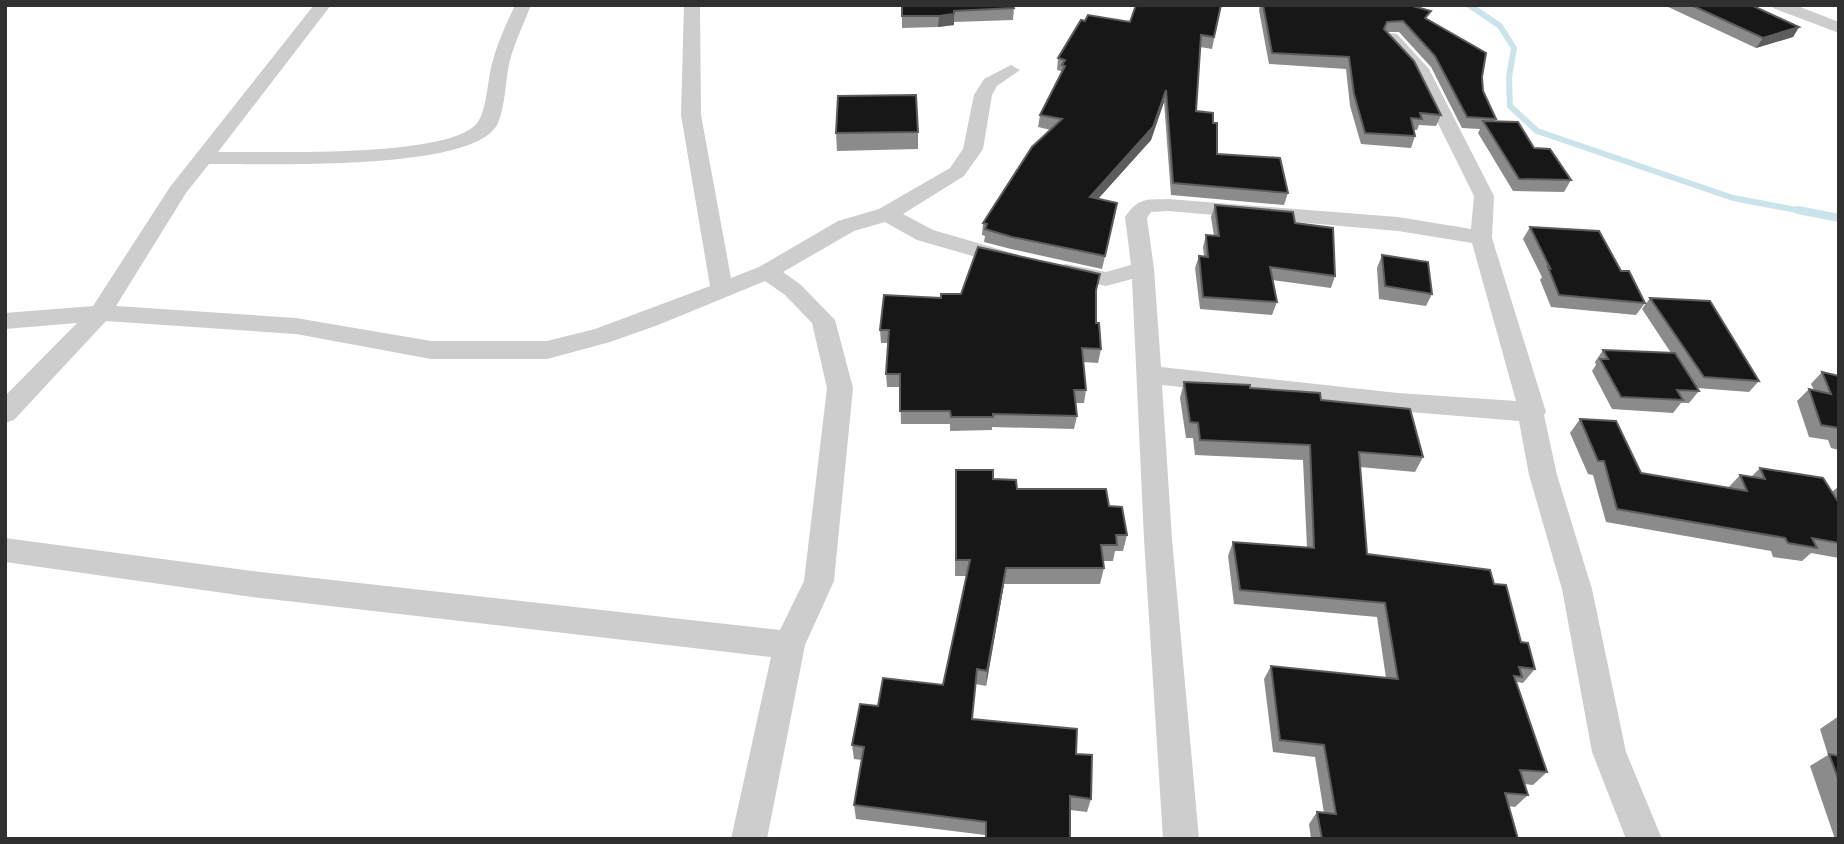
<svg xmlns="http://www.w3.org/2000/svg" width="1844" height="844" font-family="Cabin,sans-serif">
<rect width="100%" height="100%" fill="#fff"/>
<g fill="none" stroke-linecap="round" stroke-linejoin="round">
<!-- stream-far1 -->
<path stroke="#cbe4ec" stroke-width="6" d="M1469 5 1500 26 1514 48 1509 77 1510 106 1537 131 1733 198 1807 212"/>
<!-- stream -->
<path stroke="#cbe4ec" stroke-width="8" d="M1798 210 1839 218"/>
<!-- street -->
<g fill="#cdcdcd" fill-rule="evenodd">
<path d="M314 5H331L218 152C266 151 452 159 478 122 487 109 488 75 493 60 498 41 507 23 515 5H531C524 23 515 42 510 60 505 80 506 104 498 123 476 173 260 163 209 164L186 193 116 306 296 318 431 341H547L595 329 710 286 681 115 684 5H700L701 115 731 278 759 267 838 221 879 209 950 168 963 149 974 95 984 79 1011 65 1020 70 997 86 992 95 983 149 964 176 903 214 933 230 1019 255 1022 260 1019 265 1011 267 917 240 885 222 854 231 783 272 801 285 835 320 853 388 834 581 805 645 767 839H731L771 657 252 597 5 562V538L252 571 780 630 804 581 827 388 812 323 785 295 765 281 658 325 610 342 547 359H431L296 334 106 321 14 420 5 423V396L77 323 5 329V313L93 306 170 187Z"/>
<path d="M1771 5H1795L1839 22V33L1773 8Z"/>
<path d="M1391 33 1397 34 1429 69 1494 196 1492 238 1546 412 1544 415 1557 475 1592 589 1626 752 1662 839H1626L1592 752 1562 589 1529 475 1519 421 1398 411 1162 385 1172 539 1199 839H1163L1144 539 1132 279 1106 286 1058 276 1055 271 1058 266 1066 264 1106 272 1131 265 1125 217C1139 197 1145 200 1168 199L1398 217 1471 229 1474 196 1412 71 1382 38ZM1168 211 1398 231 1472 243 1516 401 1398 393 1161 367 1154 269 1147 218 1151 212Z"/>
</g>
</g>
<!-- wall -->
<g fill="#8b8b8b">
<path d="M902 5 1014 8 1013 20 954 22V25L938 27 902 28Z"/>
<path d="M1221 5 1212 49 1200 47 1196 111 1213 123 1217 154 1288 193 1284 205 1171 195 1164 102 1151 140 1098 199 1117 203 1102 269 1011 249 984 242 985 236 982 235 983 223 1051 130 1038 127 1040 115 1061 75V71L1057 70 1058 58 1130 22Z"/>
<path d="M1260 5 1428 19 1482 77 1483 91 1496 119 1495 121 1534 148 1571 180 1564 192 1513 191 1478 133 1480 129 1462 128 1431 67 1399 32H1387L1441 115 1436 126 1419 125 1417 130H1414L1415 136 1411 148 1361 144 1350 106 1346 69 1269 64 1259 10Z"/>
<path d="M1664 5H1751L1799 27 1793 37 1756 48Z"/>
<path d="M918 132V149L837 151 836 133Z"/>
<path d="M1215 205 1295 223 1335 276 1331 288 1272 280 1277 302 1272 315 1200 309 1195 268 1199 256H1204L1203 247 1206 235 1214 236 1211 217Z"/>
<path d="M1530 227 1621 271 1645 303 1636 315 1551 307 1540 280 1542 277 1523 239Z"/>
<path d="M1382 255 1432 294 1426 306 1379 299 1377 268Z"/>
<path d="M1096 294V323L1101 349 1098 363 1083 362 1086 390 1084 403H1076L1077 416 1074 429 992 427V430L950 431V424H901L900 387H887L886 374 888 343H881L880 330 941 298Z"/>
<path d="M1650 298 1759 381 1749 392 1697 388 1699 391 1689 403H1681L1673 413 1612 409 1592 371 1596 365 1595 362 1603 350 1671 353 1642 309Z"/>
<path d="M1822 372 1839 376V450L1831 448 1828 440 1809 437 1797 401 1809 389 1814 390 1811 384Z"/>
<path d="M1184 382 1250 388 1321 400 1423 457 1415 472 1360 467 1367 554 1494 584 1521 642 1535 669 1523 683 1517 682 1516 683 1547 772 1533 785 1524 784 1528 795 1515 807 1508 806 1518 839H1311L1309 824 1317 812 1324 813 1315 757 1273 752 1264 679 1271 666 1386 678 1377 617 1234 604 1228 556 1233 542 1307 548 1303 460 1195 455 1193 438H1186L1180 398Z"/>
<path d="M1580 419 1641 473 1728 488 1740 475 1751 477 1760 468 1832 492 1839 486V558L1811 553 1802 561 1773 557 1771 551 1606 522 1593 475 1588 474 1570 433Z"/>
<path d="M956 470 993 479 1017 489 1109 506 1127 535 1123 551H1115L1113 561H1103L1104 568 1100 584H1004L986 686 975 684 972 719 1076 754 1091 799 1087 812 1070 810V839H985V835L856 819 854 805 862 760 854 759 852 745 943 685 966 576H955Z"/>
<path d="M1839 716V839H1835L1810 766 1828 755 1820 729Z"/>
</g>
<!-- shaded-wall -->
<g fill="#5d5d5d">
<path d="M954 14V25L938 27 939 16Z"/>
<path d="M1799 27 1793 37 1756 48 1763 38Z"/>
<path d="M1166 90 1164 102 1151 140 1088 210 1090 197Z"/>
<path d="M1117 203 1115 215 1102 269 1105 256Z"/>
<path d="M1006 568 1004 584 986 686 987 671Z"/>
</g>
<!-- building -->
<g fill="#171717" stroke="#5d5d5d" stroke-width="2">
<path d="M902 5H1013L1014 8 954 11V14L939 16H902Z"/>
<path d="M1136 5H1221L1214 37 1201 35 1196 111 1213 113V123H1217V154L1280 158 1288 193 1173 183 1166 90 1153 127 1090 197 1117 203 1105 256 1012 237 985 229 987 224 983 223 1032 147 1062 119 1040 115 1065 66 1062 65 1065 60 1058 58 1081 20 1085 21 1088 15 1130 22Z"/>
<path d="M1263 5H1409L1431 11 1425 18 1486 53 1482 77 1483 91 1496 119 1467 117 1435 56 1403 21 1387 22 1384 29 1414 61 1441 115 1420 113 1422 119 1411 118 1415 136 1365 133 1354 94 1349 57 1272 53Z"/>
<path d="M1691 5H1751L1799 27 1763 38Z"/>
<path d="M916 95 918 132 836 133 838 96Z"/>
<path d="M1483 121 1518 122 1534 148 1550 149 1571 180 1519 179Z"/>
<path d="M1215 205 1293 212 1295 223 1333 228 1335 276 1270 267 1277 302 1203 297 1199 256 1208 257 1206 235 1219 236Z"/>
<path d="M1530 227 1599 231 1621 271H1629L1645 303 1559 295 1548 267 1550 268Z"/>
<path d="M978 247 1100 274 1096 290V323H1099L1101 349 1082 348 1086 390H1074L1077 416 993 414V417H951L950 411H900V374H886L889 330H880L884 295 941 298V294H961Z"/>
<path d="M1382 255 1428 262 1432 294 1385 286Z"/>
<path d="M1650 298 1710 301 1759 381 1704 377Z"/>
<path d="M1603 350 1675 353 1699 391 1677 390 1683 400 1621 397 1600 359H1608Z"/>
<path d="M1822 372 1839 376V428L1821 425 1809 389 1831 394Z"/>
<path d="M1184 382 1250 385V388L1320 393 1321 400 1410 409 1423 457 1359 452 1367 554 1490 570 1494 584 1506 585 1521 642 1528 643 1535 669 1519 667 1522 677 1514 676 1547 772 1520 770 1528 795 1505 793 1518 839H1322L1317 812 1336 814 1324 745 1280 740 1271 666 1398 679 1385 603 1240 590 1233 542 1314 548 1310 445 1200 440 1198 423 1190 422Z"/>
<path d="M1580 419 1616 421 1641 473 1747 491 1740 475 1765 479 1760 468 1823 478 1839 503V543L1812 538 1817 548 1788 543 1785 538 1617 509 1604 461H1598Z"/>
<path d="M956 470H993V479L1016 480 1017 489H1106L1109 506 1122 507 1127 535H1116L1117 545H1101L1104 568H1006L987 671 977 669 972 719 1077 729 1076 754 1092 755 1091 799 1070 796V839H986V822L854 805 864 747 852 745 860 704 878 706 883 678 943 685 970 560H956Z"/>
<path d="M1829 754 1839 756V781Z"/>
</g>
<!-- border -->
<rect width="1844" height="844" fill="none" stroke="#303030" stroke-width="14"/>
</svg>
